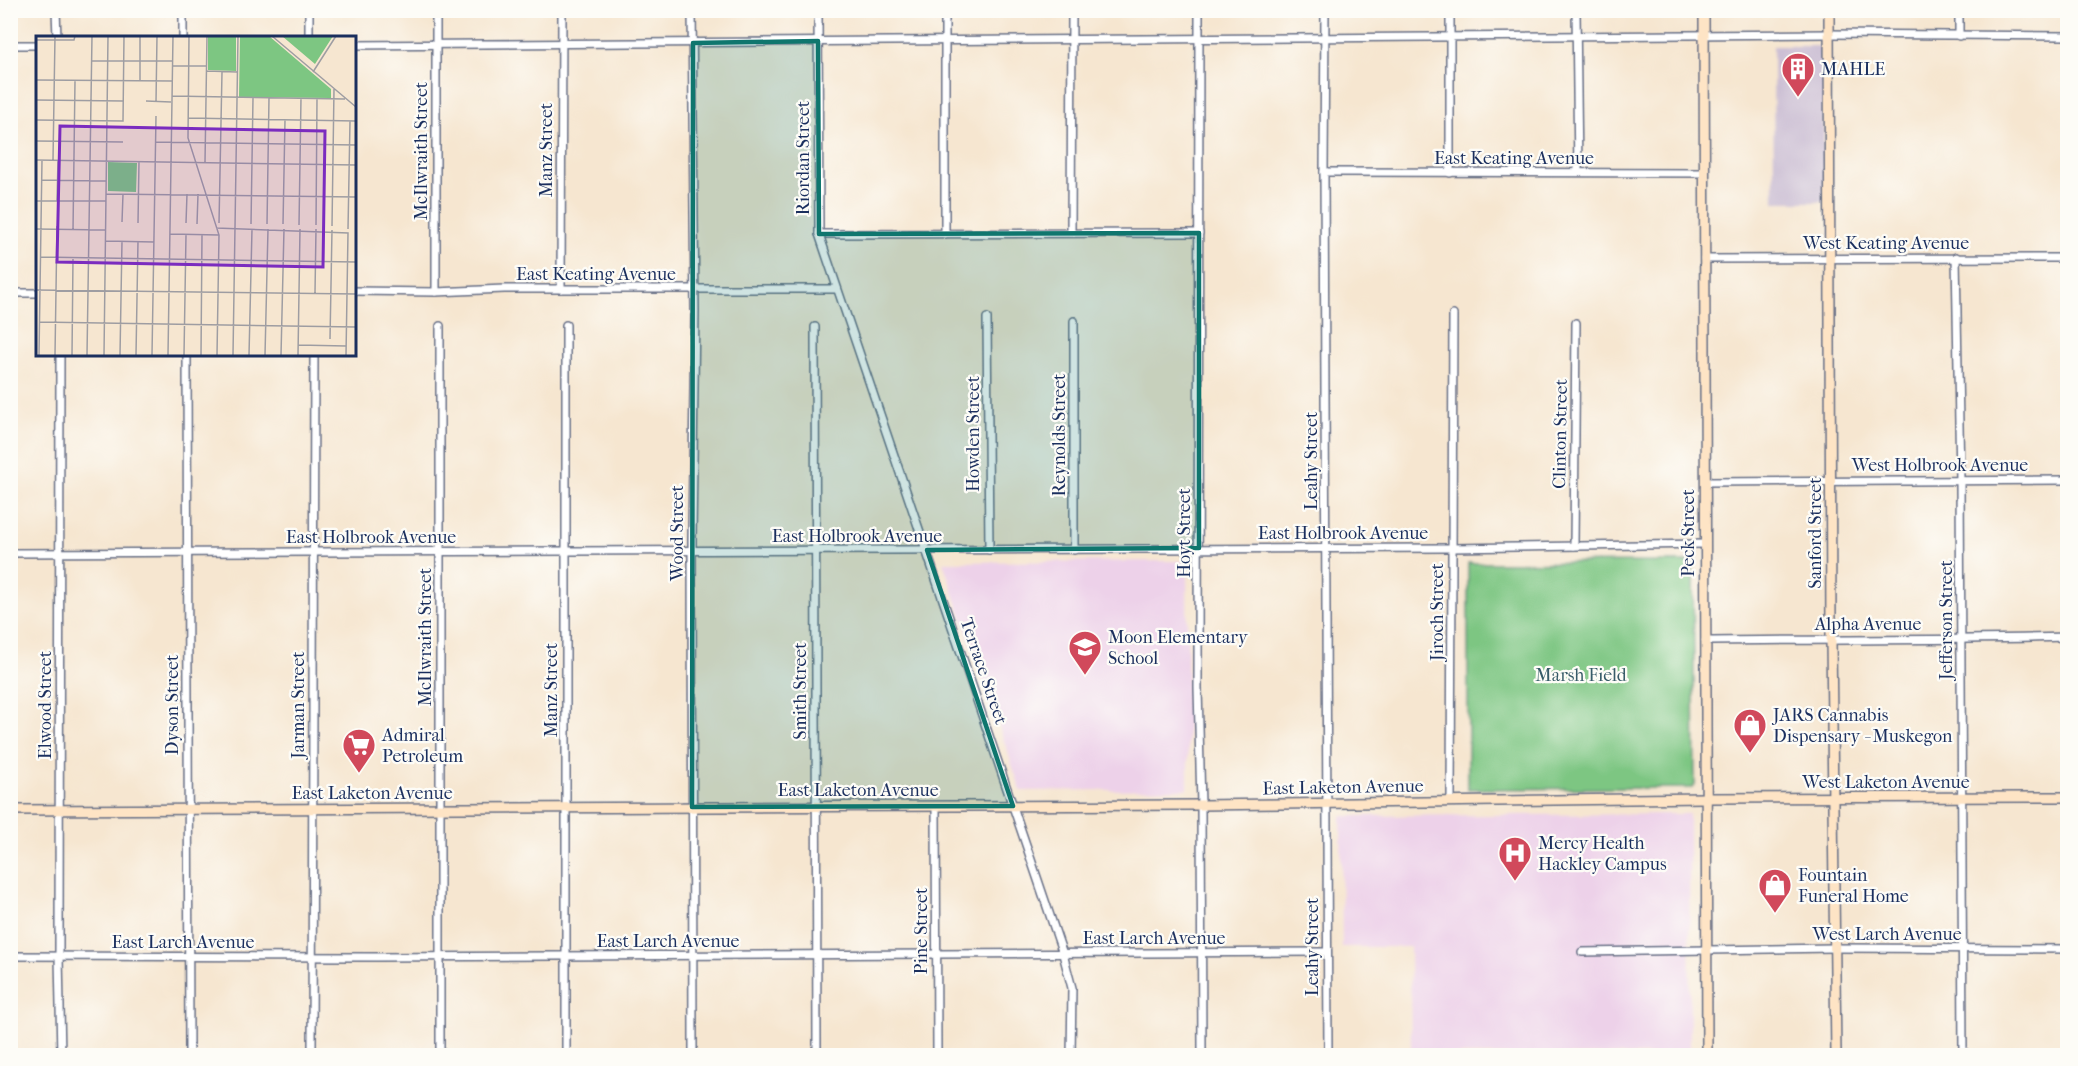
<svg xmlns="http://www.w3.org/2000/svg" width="2078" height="1066" font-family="'IM FELL French Canon',serif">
<rect width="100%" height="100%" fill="#fdfcf7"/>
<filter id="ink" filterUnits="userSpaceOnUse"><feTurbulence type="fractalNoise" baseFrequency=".0167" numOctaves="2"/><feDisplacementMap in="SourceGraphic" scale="12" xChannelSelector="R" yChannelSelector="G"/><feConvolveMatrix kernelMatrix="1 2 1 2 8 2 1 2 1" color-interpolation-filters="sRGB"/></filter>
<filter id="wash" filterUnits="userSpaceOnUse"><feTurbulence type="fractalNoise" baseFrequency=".008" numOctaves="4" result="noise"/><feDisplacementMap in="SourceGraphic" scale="24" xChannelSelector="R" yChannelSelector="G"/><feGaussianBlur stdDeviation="1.35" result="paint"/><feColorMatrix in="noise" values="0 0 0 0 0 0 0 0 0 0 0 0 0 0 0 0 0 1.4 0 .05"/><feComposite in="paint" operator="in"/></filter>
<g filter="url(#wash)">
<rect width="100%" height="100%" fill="#f6e6d0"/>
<!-- built -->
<g fill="#edd1e9">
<path d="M1187 561 1188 789 1021 791 943 562Z"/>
<path d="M1689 814 1690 1055H1411L1410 947H1342L1341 816Z"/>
</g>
<!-- industrial -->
<path fill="#ccbfd4" d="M1773 46H1823L1824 202H1774Z"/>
<!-- green -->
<path fill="#7dc682" stroke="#4c7a70" stroke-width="1.5" d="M1693 562 1695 785 1693 788 1468 789V563Z"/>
</g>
<g filter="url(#ink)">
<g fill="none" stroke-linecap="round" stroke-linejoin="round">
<!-- street casing -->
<g stroke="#686f86" stroke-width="10">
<g id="street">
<path d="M56 10 57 38"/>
<path d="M183 10V38"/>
<path d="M309 10V38"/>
<path d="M436 10V292"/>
<path d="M692 10 695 311 692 540 693 1056"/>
<path d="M818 10 819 234 1063 954 1072 988 1071 1056"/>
<path d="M945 10V234"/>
<path d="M1199 10 1198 688 1201 805 1202 1056"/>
<path d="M1325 10 1324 172 1328 1056"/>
<path d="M1576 10 1578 172"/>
<path d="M1959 10V36"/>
<path d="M10 45H38"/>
<path d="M354 45 1829 34 2068 36"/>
<path d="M1324 172 1705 173"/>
<path d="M1450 173V10"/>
<path d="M1071 233 1072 10"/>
<path d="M819 234 1199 233"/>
<path d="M1956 257 1960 480 1963 1056"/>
<path d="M1704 259 2068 258"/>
<path d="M561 289 562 10"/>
<path d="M354 291 436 292 504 289H837"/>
<path d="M10 293H38"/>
<path d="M987 318 989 550"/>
<path d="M1074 321V550"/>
<path d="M815 327 817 1056"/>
<path d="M60 354 59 956 61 1056"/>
<path d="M187 354 189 1056"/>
<path d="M1705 482 2068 480"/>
<path d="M1574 546 1576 323"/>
<path d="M10 553 1452 548 1704 544"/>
<path d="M1705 641C1826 639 1947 641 2068 637"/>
<path d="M1451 802 1453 315"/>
<path d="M936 806 937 1056"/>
<path d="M1582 952 1834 948 2068 949"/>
<path d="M10 956 377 957 1327 952"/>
<path d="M312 1056 314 354"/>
<path d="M440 1056V326"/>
<path d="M566 1056V325"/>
</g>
</g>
<!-- secondary casing -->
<g stroke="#686f86" stroke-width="12">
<g id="secondary">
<path d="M1704 10 1707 1056"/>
<path d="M1829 10 1831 639 1836 1056"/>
<path d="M10 810 1201 805 1705 798 2068 797"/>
</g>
</g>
<!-- street -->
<use href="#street" stroke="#fff" stroke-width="7"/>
<!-- secondary -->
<use href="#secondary" stroke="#fee4c5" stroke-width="9"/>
</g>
</g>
<!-- marked area -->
<path fill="#0f766e" fill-opacity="0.2" stroke="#0f766e" stroke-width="4.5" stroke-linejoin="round" d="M818 41 819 234 1199 233V548L927 550 1013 806 692 807 693 43Z"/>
<!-- icons -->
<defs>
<g id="building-pin" transform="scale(1.725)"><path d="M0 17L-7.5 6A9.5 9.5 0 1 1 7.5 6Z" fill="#d1495b" stroke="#fdfcf7"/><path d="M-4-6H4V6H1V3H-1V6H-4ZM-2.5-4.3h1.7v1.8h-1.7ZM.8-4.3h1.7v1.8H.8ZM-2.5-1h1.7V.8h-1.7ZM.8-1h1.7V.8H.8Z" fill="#fff"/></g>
<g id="school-pin" transform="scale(1.725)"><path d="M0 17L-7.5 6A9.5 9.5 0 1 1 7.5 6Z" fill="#d1495b" stroke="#fdfcf7"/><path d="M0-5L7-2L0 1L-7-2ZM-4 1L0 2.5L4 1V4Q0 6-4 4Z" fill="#fff"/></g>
<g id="shop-pin" transform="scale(1.725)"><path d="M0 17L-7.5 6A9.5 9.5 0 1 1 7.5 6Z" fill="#d1495b" stroke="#fdfcf7"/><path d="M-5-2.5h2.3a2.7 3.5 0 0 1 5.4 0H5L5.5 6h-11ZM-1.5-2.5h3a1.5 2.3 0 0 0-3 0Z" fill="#fff"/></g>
<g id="supermarket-pin" transform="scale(1.725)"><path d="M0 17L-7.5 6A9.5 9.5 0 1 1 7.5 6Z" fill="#d1495b" stroke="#fdfcf7"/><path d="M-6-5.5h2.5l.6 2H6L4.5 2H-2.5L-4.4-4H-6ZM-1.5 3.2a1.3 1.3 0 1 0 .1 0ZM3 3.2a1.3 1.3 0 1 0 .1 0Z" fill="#fff"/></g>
<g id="hospital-pin" transform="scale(1.725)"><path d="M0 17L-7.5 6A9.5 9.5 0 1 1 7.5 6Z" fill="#d1495b" stroke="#fdfcf7"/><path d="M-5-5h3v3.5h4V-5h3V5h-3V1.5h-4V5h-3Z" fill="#fff"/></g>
</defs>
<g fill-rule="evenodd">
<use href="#building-pin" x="1798" y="69"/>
<use href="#school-pin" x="1085" y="647"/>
<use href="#shop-pin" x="1750" y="725"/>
<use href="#supermarket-pin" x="359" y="745"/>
<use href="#hospital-pin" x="1515" y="853"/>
<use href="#shop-pin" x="1775" y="885"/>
</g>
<g text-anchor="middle" stroke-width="4.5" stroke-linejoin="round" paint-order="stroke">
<!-- poi labels -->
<g font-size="18" fill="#1b2f5e" stroke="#fdfcf7" text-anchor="start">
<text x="1821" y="75">MAHLE</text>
<text x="1108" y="643">Moon Elementary<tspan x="1108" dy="21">School</tspan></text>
<text x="1773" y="721">JARS Cannabis<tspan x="1773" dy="21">Dispensary - Muskegon</tspan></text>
<text x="382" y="741">Admiral<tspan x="382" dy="21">Petroleum</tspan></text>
<text x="1538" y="849">Mercy Health<tspan x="1538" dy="21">Hackley Campus</tspan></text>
<text x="1798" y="881">Fountain<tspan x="1798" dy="21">Funeral Home</tspan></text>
</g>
<!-- street labels -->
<g font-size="18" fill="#1b2f5e" stroke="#fdfcf7">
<text transform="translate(546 150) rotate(-90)" y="6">Manz Street</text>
<text transform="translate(421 151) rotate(-90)" y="6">McIlwraith Street</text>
<text transform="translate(803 158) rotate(-90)" y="6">Riordan Street</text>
<text x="1514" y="164">East Keating Avenue</text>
<text x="1886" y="249">West Keating Avenue</text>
<text x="596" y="280">East Keating Avenue</text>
<text transform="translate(973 434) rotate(-90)" y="6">Howden Street</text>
<text transform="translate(1560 434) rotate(-89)" y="6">Clinton Street</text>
<text transform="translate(1059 435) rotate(-90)" y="6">Reynolds Street</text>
<text transform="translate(1311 461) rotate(-90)" y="6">Leahy Street</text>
<text x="1940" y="471">West Holbrook Avenue</text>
<text transform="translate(677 533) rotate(-90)" y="6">Wood Street</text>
<text transform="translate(1184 533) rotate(-90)" y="6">Hoyt Street</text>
<text x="1343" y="539">East Holbrook Avenue</text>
<text transform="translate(1688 533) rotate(-90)" y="6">Peck Street</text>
<text transform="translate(1815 533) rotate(-90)" y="6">Sanford Street</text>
<text x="857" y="542">East Holbrook Avenue</text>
<text x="371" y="543">East Holbrook Avenue</text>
<text transform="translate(1437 612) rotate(-90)" y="6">Jiroch Street</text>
<text transform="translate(1946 620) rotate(-90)" y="6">Jefferson Street</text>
<text x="1868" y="630">Alpha Avenue</text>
<text transform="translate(425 637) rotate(-90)" y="6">McIlwraith Street</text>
<text transform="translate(984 671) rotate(71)" y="6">Terrace Street</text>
<text transform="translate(551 690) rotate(-90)" y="6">Manz Street</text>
<text transform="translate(800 691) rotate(-90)" y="6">Smith Street</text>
<text transform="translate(45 705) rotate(-90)" y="6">Elwood Street</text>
<text transform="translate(172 705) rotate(-90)" y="6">Dyson Street</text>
<text transform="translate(298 705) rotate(-90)" y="6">Jarman Street</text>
<text x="1886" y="788">West Laketon Avenue</text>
<text transform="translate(1343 787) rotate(-1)" y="6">East Laketon Avenue</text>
<text x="858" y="796">East Laketon Avenue</text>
<text x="372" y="799">East Laketon Avenue</text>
<text transform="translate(921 931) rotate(-90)" y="6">Pine Street</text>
<text x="1887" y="940">West Larch Avenue</text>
<text x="1154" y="944">East Larch Avenue</text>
<text x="668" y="947">East Larch Avenue</text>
<text x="183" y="948">East Larch Avenue</text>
<text transform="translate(1312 947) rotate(-90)" y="6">Leahy Street</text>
</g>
<!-- park labels -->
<g font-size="18" fill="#385c69" stroke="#fdfcf7">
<text x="1581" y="681">Marsh Field</text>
</g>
</g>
<!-- overview -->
<g transform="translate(36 36)">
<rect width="320" height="320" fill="#f6e6d0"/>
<path d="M172 0H200V35L172 34ZM204 0H233L295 53V62L203 61ZM246 0H297L279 28ZM72 126 101 127 100 156 72 155Z" fill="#7dc682"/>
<path fill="none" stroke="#9e9da2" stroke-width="1.5" d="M153 0 152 102 183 199 181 319M236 0 320 71M0 4H38L39 0M55 25H136M136 30H171M171 35 201 36M277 36 300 0M0 44 136 45M104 45V0M136 60 309 63M0 64 87 65M110 65 135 66M120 66 121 0M152 82 320 85M0 84 87 85 88 0M0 105 87 106M119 106 320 109M0 124 320 129M17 124 19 0M169 126 171 0M5 144 70 145M70 158 320 161M0 165H70M21 165 22 124M86 186 87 158M102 187 103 125M150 187 151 158M183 187 186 36M161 188 162 158M215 188 217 62M231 188 233 62M247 188 249 84M263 189 265 62M280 189 281 63M296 190 298 53M180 192 312 197 310 319M0 193 70 194M312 193 314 85M37 194 39 45M134 198 183 199M69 205 118 206M4 221 320 226M0 254 320 258M279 257 280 193M3 286 320 291M294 303 296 194M262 309 310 310M3 319 6 124M19 319 21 190M36 319 37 222M51 319 56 0M68 319 72 0M84 319 86 205M100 319 102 205M116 319 120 80M132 319 137 0M148 319 150 199M165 319 166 199M197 319 202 0M213 319 216 193M229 319 232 193M245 319 248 193M262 319 264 193"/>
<path fill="#7b2cbf" fill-opacity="0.15" stroke="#7b2cbf" stroke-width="3" d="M24 90 289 95 287 231 21 226Z"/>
<rect width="320" height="320" fill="none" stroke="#1b2f5e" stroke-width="3"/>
</g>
<!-- margin -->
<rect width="2078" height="1066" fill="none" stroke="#fdfcf7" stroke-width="36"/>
</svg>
